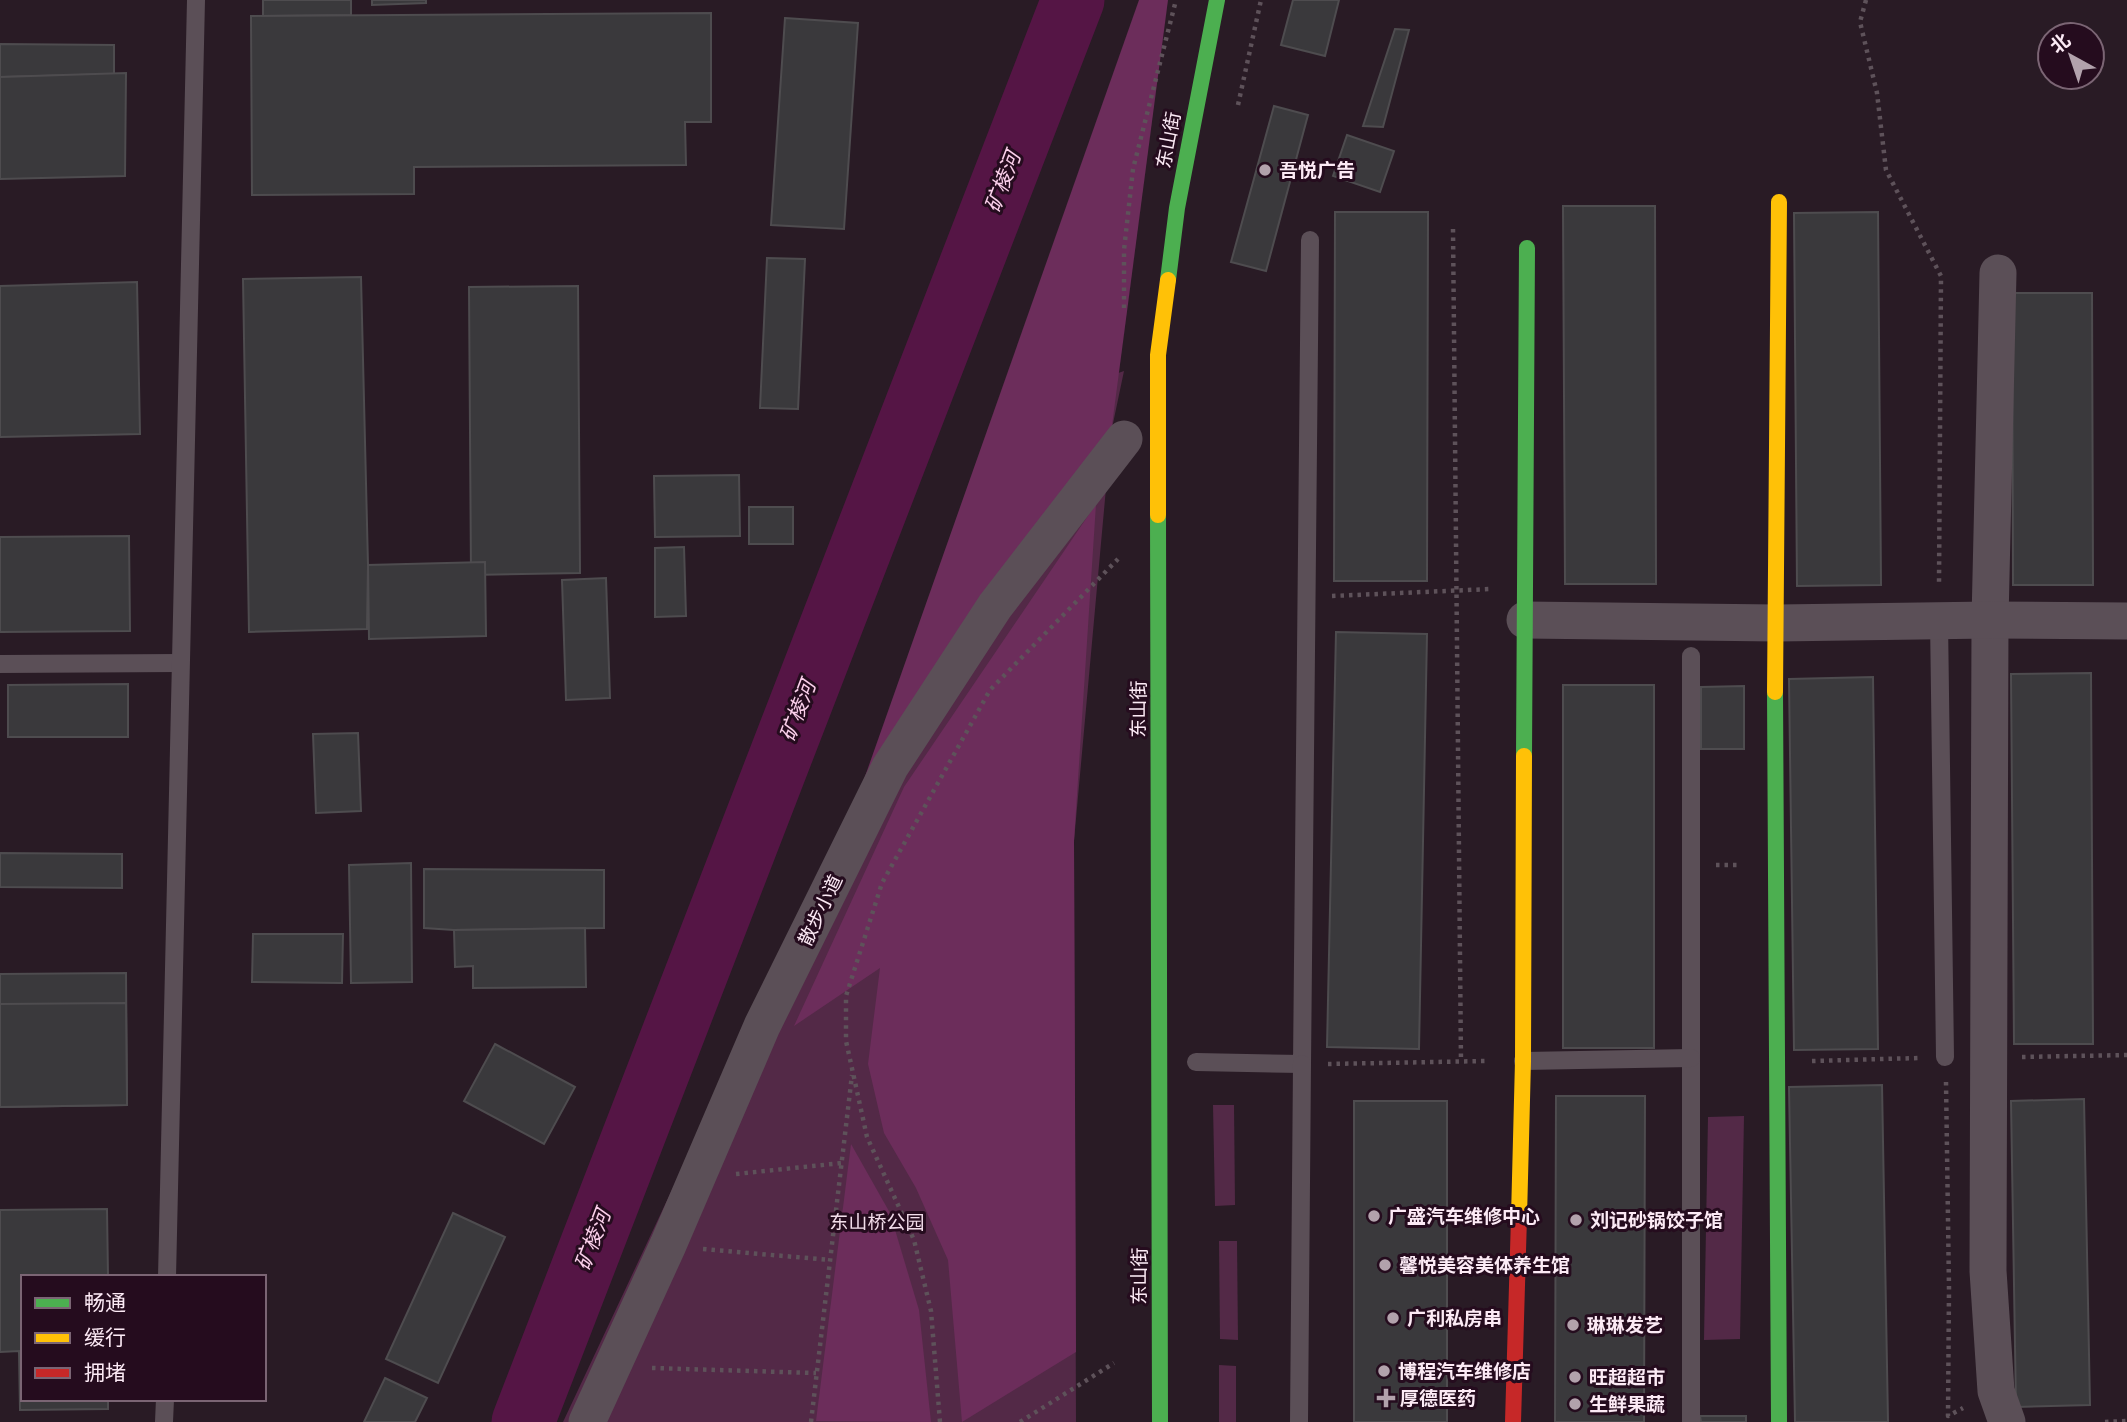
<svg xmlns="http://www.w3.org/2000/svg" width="2127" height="1422" font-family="Raleway,'Noto Sans SC',sans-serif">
<rect width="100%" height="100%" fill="#291b25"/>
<!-- green -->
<g fill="#532947">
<path d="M1124 371 1111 433 1074 841 1076 1422H563L862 785 1086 384Z"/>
<path d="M1213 1105H1234L1235 1205 1215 1206Z"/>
<path d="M1744 1116 1740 1339 1704 1340 1708 1117Z"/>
<path d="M1219 1241H1237L1238 1340 1220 1339Z"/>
<path d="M1219 1365 1236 1366V1422H1219Z"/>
</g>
<!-- forest -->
<g fill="#6c2d5b">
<path d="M1139 0H1168L1111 433 862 785Z"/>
<path d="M1096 504 1074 841 1076 1352 962 1422 948 1260 916 1188 884 1133 868 1064 880 968 794 1026 904 787Z"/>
<path d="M851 1144 890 1213 919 1310 931 1422 816 1421Z"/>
</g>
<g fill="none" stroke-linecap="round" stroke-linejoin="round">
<!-- river -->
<path stroke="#551545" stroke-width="63" d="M523 1422 1073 0"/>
</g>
<!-- building -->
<g fill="#3a393c" stroke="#4e4c4f" stroke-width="2">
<path d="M263 0H351V15L263 16Z"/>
<path d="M372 0H426V3L372 5Z"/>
<path d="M1293 0H1339L1325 56 1281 45Z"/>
<path d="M711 13V122H685L686 165 414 167V194L252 195 251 16Z"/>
<path d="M785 18 858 23 844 229 771 225Z"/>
<path d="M1395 29 1409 30 1383 127 1363 126Z"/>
<path d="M0 44 114 45V74L0 77Z"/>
<path d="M126 73 125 176 0 179V77Z"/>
<path d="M1274 106 1308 115 1266 271 1231 262Z"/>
<path d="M1347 135 1394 151 1380 192 1333 176Z"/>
<path d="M1563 206H1655L1656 584H1565Z"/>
<path d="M1335 212H1428L1427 581H1334Z"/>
<path d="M1878 212 1881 585 1797 586 1794 213Z"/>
<path d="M767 258 805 259 798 409 760 408Z"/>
<path d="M361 277 368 565 367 629 249 632 243 279Z"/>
<path d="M137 282 140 434 0 437V286Z"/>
<path d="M578 286 580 573 471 575 469 287Z"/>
<path d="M2012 293H2092L2093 585H2013Z"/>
<path d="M739 475 740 536 655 537 654 476Z"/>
<rect x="749" y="507" width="44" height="37"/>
<path d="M129 536 130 631 0 632V537Z"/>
<path d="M684 547 686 616 655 617V548Z"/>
<path d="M485 562 486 636 369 639 368 565Z"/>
<path d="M606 578 610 698 566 700 562 580Z"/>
<path d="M1336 632 1427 634 1419 1049 1327 1047Z"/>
<path d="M2091 673 2093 1044H2014L2011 674Z"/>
<path d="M1873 677 1878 1049 1794 1050 1789 679Z"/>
<path d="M128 684V737H8V685Z"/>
<rect x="1563" y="685" width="91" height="363"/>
<path d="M1744 686V749H1701V687Z"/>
<path d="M358 733 361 811 316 813 313 734Z"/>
<path d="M0 853 122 854V888L0 887Z"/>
<path d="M411 863 412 982 351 983 349 865Z"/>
<path d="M424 869 604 870V928L454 930 424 928Z"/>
<path d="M585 928 586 987 473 988V966L455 967 454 930Z"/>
<path d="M253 934H343L342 983 252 982Z"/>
<path d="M126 973 127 1105 0 1107V974Z"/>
<path d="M126 1003 127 1105 0 1107V1004Z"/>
<path d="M495 1044 575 1087 544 1144 464 1101Z"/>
<path d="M1882 1085 1888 1422H1795L1789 1087Z"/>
<path d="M1556 1096H1645L1644 1422H1555Z"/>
<path d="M2084 1099 2090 1405 2016 1407 2011 1101Z"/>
<rect x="1354" y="1101" width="93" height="321"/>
<path d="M107 1209 108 1277H23V1399H108V1409L20 1410 19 1351 0 1352V1210Z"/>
<path d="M453 1213 505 1237 438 1383 386 1359Z"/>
<path d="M385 1378 427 1398 415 1422H364Z"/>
<path d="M1700 1416H1746V1422H1701Z"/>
</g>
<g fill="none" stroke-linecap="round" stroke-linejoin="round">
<!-- path -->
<g stroke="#5e525a" stroke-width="4.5" stroke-dasharray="3.5 5" stroke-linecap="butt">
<path d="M1866 0 1860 22 1877 93 1886 170 1941 276 1939 585"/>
<path d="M1238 105 1261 0"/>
<path d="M1453 229 1461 1062"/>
<path d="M1124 308V250L1133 169 1176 0"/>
<path d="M1332 596 1491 589"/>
<path d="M1716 865H1739"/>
<path d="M2022 1057 2127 1055"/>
<path d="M1812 1061 1919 1058"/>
<path d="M1328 1064 1487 1061"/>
<path d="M1946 1082 1949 1288 1948 1416 1963 1408"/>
<path d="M736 1174 842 1163"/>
<path d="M703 1249 830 1260"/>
<path d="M652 1368 816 1373"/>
<path d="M811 1422 852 1075"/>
<path d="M940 1422 931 1311 914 1240 867 1137 846 1041V996L882 883 990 690 1118 559"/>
<path d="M1020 1422 1114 1363"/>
<path d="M2105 1422 2127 1421"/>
</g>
<!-- lane -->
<g stroke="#5b4f57" stroke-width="18">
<path d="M1939 620 1945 1057"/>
<path d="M1691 656V1422"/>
<path d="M0 664 180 663"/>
<path d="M1523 1061 1691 1058"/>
<path d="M1196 1062 1302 1064 1310 240"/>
<path d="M167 1277 196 0"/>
<path d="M164 1422 165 1399"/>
<path d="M1299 1422 1302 1064"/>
</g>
<!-- street -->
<g stroke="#5b4f57" stroke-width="37">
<path d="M1998 273 1990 620 1988 1271 1996 1391 2007 1422"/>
<path d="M1525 620 1776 623 1990 620 2127 621"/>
<path d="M587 1422 668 1245 762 1026 890 767 995 606 1124 439"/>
</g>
<!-- fast -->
<g stroke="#4caf50" stroke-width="16">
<path d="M1168 280 1177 208 1217 0"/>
<path d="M1158 515 1160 1422"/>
<path d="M1775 692 1779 1422"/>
<path d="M1524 756 1527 248"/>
</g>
<!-- slow -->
<g stroke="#ffc107" stroke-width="16">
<path d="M1158 515V355L1168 280"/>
<path d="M1775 692 1779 202"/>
<path d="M1519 1217 1523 1061 1524 756"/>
</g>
<!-- jam -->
<path stroke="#c62828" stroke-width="16" d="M1513 1422 1519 1217"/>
</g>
<!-- markers -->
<g fill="#b2a2ac" stroke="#250c1e" stroke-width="2.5">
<circle cx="1265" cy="170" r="7"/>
<circle cx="1374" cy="1216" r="7"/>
<circle cx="1576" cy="1220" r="7"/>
<circle cx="1385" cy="1265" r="7"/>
<circle cx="1393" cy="1318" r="7"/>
<circle cx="1573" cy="1325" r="7"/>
<circle cx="1384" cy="1371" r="7"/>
<circle cx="1575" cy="1377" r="7"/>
<path d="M1382.5 1387.5h7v7h7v7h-7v7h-7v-7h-7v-7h7z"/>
<circle cx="1575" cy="1404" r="7"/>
</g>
<g text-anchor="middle" stroke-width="6" stroke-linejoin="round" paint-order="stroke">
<!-- street labels -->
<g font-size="19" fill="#fceaf5" stroke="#250c1e">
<text transform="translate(1168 140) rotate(-79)" y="7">东山街</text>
<text transform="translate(1138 709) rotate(-90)" y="7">东山街</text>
<text transform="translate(820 910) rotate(-64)" y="7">散步小道</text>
<text transform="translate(1139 1276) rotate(-90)" y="7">东山街</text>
</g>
<!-- poi labels -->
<g font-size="19" font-weight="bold" fill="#fceaf5" stroke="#250c1e" text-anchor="start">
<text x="1279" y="177">吾悦广告</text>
<text x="1388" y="1223">广盛汽车维修中心</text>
<text x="1590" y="1227">刘记砂锅饺子馆</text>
<text x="1399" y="1272">馨悦美容美体养生馆</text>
<text x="1407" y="1325">广利私房串</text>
<text x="1587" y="1332">琳琳发艺</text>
<text x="1398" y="1378">博程汽车维修店</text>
<text x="1589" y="1384">旺超超市</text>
<text x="1400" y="1405">厚德医药</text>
<text x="1589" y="1411">生鲜果蔬</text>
</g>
<!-- park labels -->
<g font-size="19" fill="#f2ddea" stroke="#250c1e">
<text x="877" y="1229">东山桥公园</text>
</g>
<!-- water labels -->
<g font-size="21" font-style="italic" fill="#fbd0eb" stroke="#250c1e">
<text transform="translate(1003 182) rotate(-69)" y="7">矿棱河</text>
<text transform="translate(798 711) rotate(-69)" y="7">矿棱河</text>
<text transform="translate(593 1240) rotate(-69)" y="7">矿棱河</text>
</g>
</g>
<!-- legend -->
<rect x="21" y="1275" width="245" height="126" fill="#250c1e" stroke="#7b6574" stroke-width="2"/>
<rect x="35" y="1298" width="35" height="10" fill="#4caf50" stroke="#7b6574" stroke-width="2"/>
<text x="84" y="1310" font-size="21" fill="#fceaf5">畅通</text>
<rect x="35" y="1333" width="35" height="10" fill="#ffc107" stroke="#7b6574" stroke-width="2"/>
<text x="84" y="1345" font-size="21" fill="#fceaf5">缓行</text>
<rect x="35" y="1368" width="35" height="10" fill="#c62828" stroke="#7b6574" stroke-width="2"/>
<text x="84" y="1380" font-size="21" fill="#fceaf5">拥堵</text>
<!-- north arrow -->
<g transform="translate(2071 56) rotate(320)"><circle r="33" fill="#250c1e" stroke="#7b6574" stroke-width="2"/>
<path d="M0-5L12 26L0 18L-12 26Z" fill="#b2a2ac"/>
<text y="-10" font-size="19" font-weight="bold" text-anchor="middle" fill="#fceaf5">北</text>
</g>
</svg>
